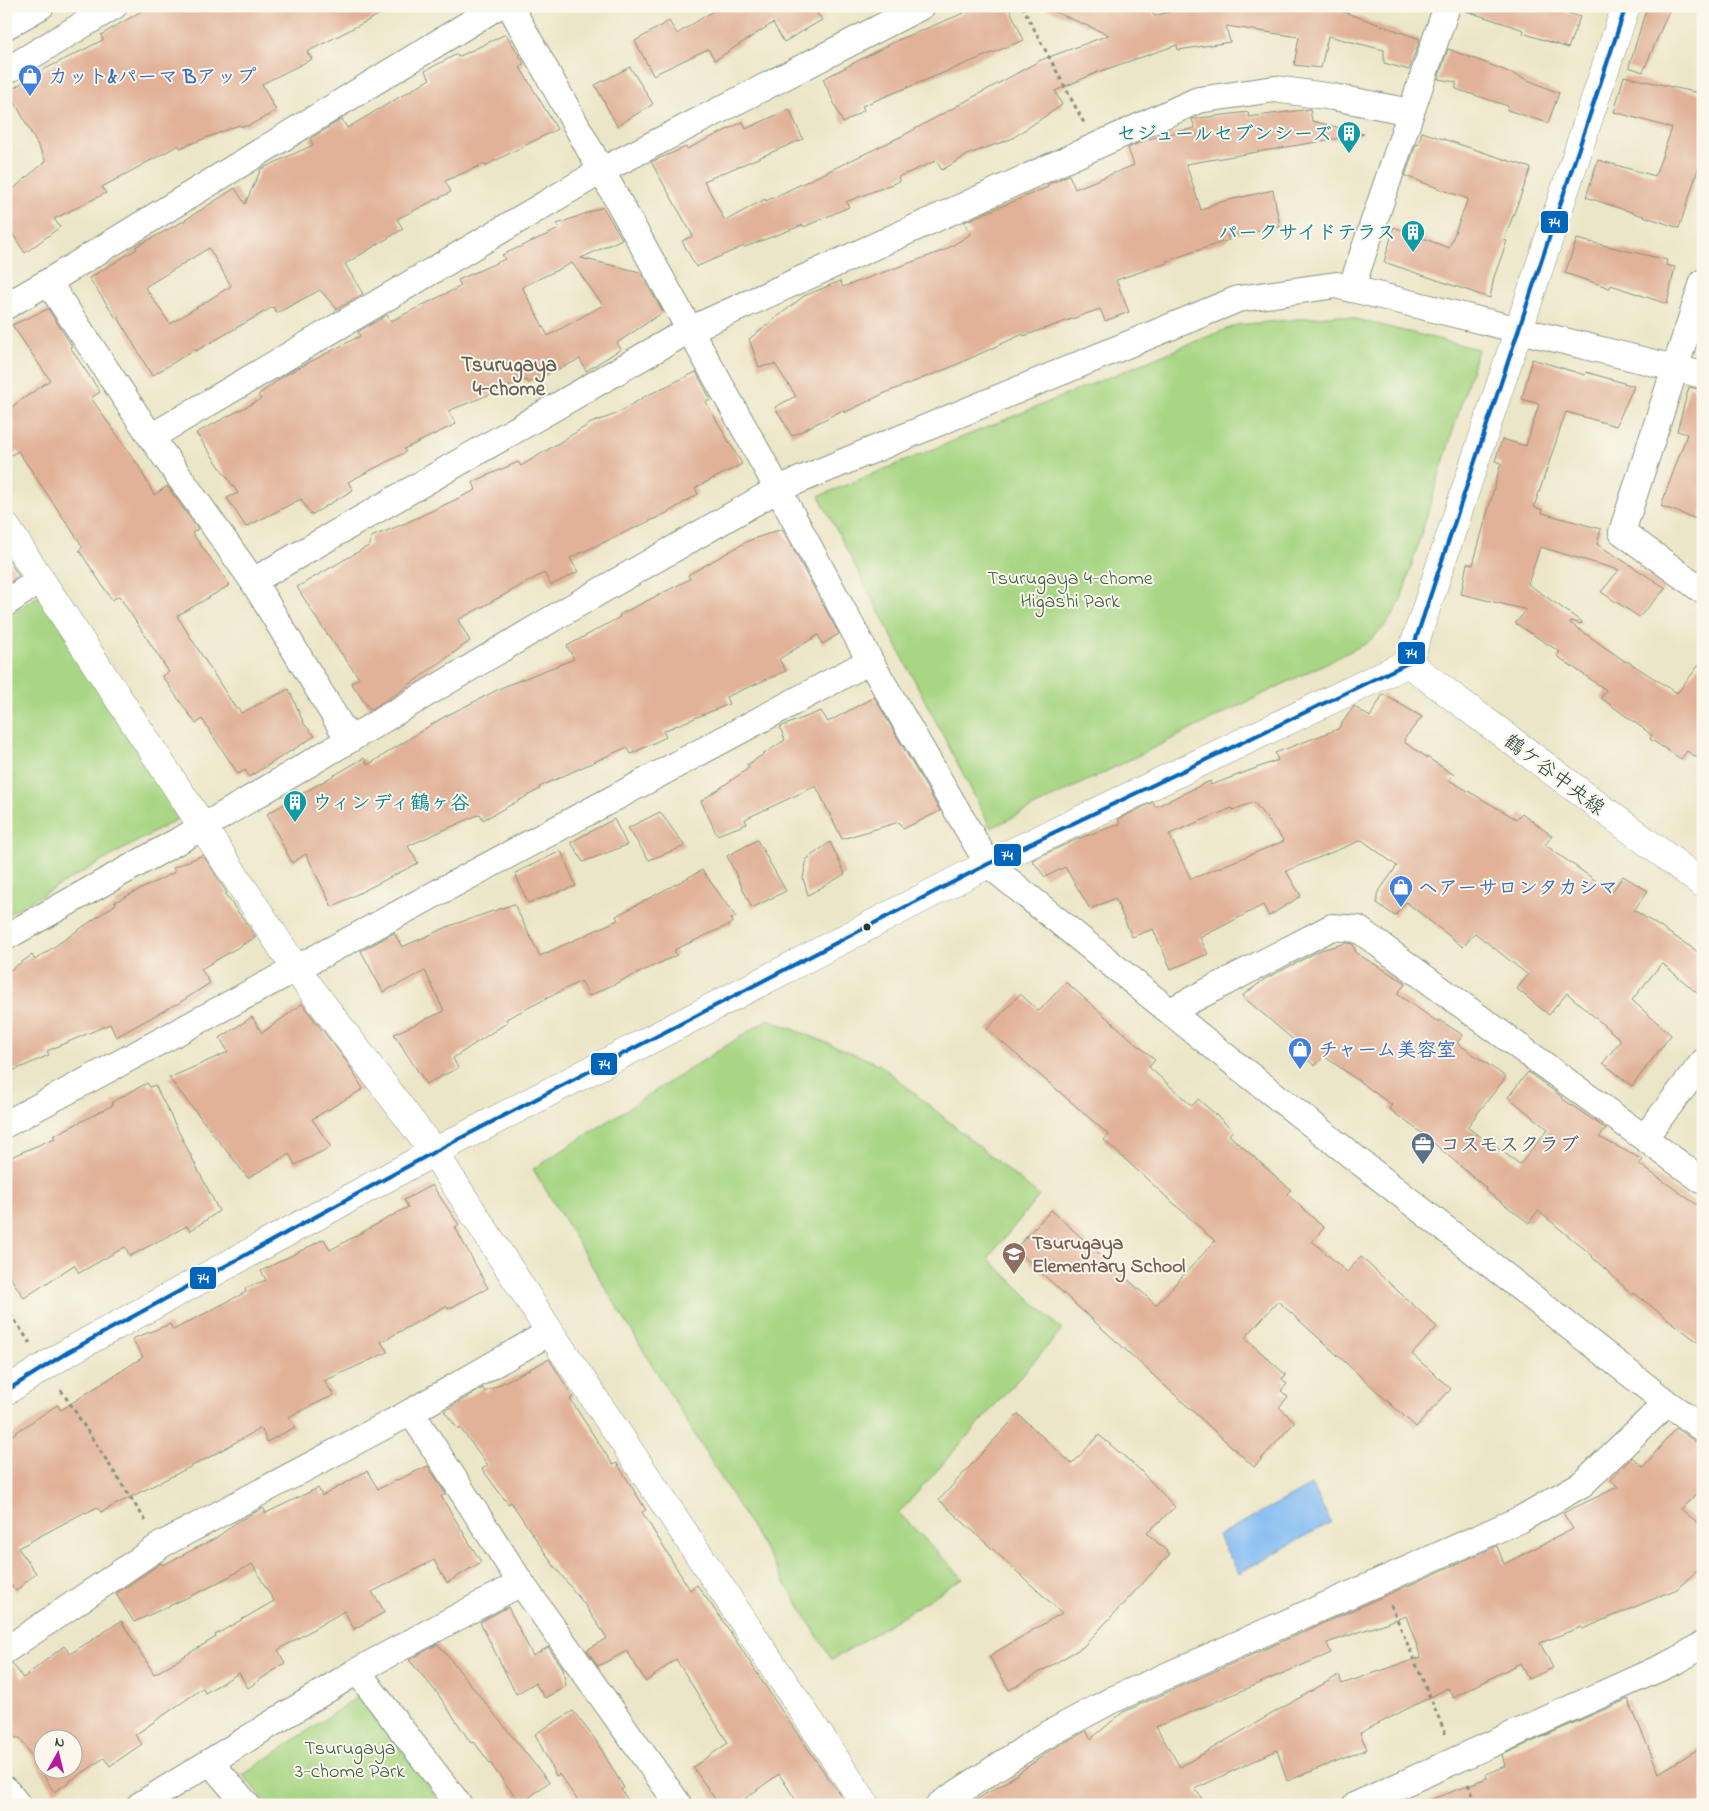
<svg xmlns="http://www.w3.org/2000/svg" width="1709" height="1811" font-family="'Indie Flower','Klee One',sans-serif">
<rect width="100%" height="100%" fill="#fbf7ec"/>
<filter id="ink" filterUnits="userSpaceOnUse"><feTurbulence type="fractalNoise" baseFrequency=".02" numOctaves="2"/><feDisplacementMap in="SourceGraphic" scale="10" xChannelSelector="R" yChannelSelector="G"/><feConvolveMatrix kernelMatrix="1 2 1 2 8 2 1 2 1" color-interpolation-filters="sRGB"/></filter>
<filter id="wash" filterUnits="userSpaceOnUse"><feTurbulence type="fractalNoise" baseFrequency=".0096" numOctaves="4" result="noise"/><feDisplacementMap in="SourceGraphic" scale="20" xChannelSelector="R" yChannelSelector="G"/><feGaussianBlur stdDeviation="1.12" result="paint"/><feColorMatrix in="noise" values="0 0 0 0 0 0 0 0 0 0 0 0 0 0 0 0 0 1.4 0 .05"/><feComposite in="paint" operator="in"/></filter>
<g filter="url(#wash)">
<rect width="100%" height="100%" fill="#ece6c8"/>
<!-- green -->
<g fill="#a8d684" stroke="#648a5c">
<path d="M1339 315 1478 349 1400 603 1386 625 1367 643 991 828 819 496 1236 325Z"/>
<path d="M40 595 181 817 6 915V617Z"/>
<path d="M768 1019 879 1064 1039 1196 988 1258 1062 1330 899 1513 963 1578 832 1660 533 1169Z"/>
<path d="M360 1695 442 1805H269L243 1775Z"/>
</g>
<!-- water -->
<path fill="#82bbf3" stroke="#507c94" d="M1311 1485 1331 1522 1239 1573 1218 1536Z"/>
<g id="blocks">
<!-- building -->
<g fill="#e1b298" fill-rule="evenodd">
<path d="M150 6H396L307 52 312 59 262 84 276 111 248 126H240L239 125 180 148 179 145 102 187 106 193 54 219 60 227 25 253 6 224V195L46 161 9 91 39 72 103 40 101 35Z"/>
<path d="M721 6H811L822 20 784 42 773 23 715 60 708 49 653 75 635 41 669 21 677 34Z"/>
<path d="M961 6H1008L1024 40 862 106 864 110 843 123 823 79 898 40 964 13Z"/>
<path d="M1041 6H1150L1154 16 1183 8V6H1288L1338 10 1420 39 1409 70 1384 63V50L1328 36 1321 68 1294 65 1299 37 1226 26 1230 42 1178 50 1177 45 1098 72 1055 91 1062 105 1011 139 969 154 942 170 936 161 898 177 900 181 846 202 849 207 804 227 803 225 745 247 744 246 696 267 682 241 693 236 651 162 686 147 687 149 743 122 746 129 789 109 803 139 704 181 725 221 765 199 766 201 902 136 1041 60 1109 35Z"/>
<path d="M1467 6H1547L1580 17 1568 48 1523 33 1524 30 1466 11Z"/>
<path d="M1647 6H1671L1643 72 1629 67Z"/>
<path d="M506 34 524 63 520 67 557 129 485 166 484 164 445 181 451 192 397 219 403 229 345 264 363 294 337 309 320 290 277 313 273 307 196 351 195 349 152 376 118 317 116 318 89 278 137 249 135 247 182 222 235 188 245 204 261 169 313 145 310 139 342 119 347 128 430 79 425 71 457 54 458 57ZM209 248 231 286 170 324 145 287Z"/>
<path d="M1448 49 1504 70 1559 93 1548 123 1507 110 1508 106 1456 89V82L1438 79Z"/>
<path d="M630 67 653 104 617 126 595 85Z"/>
<path d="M1624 76 1703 94V154L1679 228 1586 197 1598 160 1655 176 1672 128 1614 112Z"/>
<path d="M1310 109 1312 121 1364 134 1186 164 1201 210 1216 203 1273 190 1280 227 1227 236 1229 240 1166 261 1167 263 1116 280 1129 312 1105 321 1100 309 1024 336 1023 334 949 368 885 393 844 413 843 410 792 436 775 407 796 396 775 364 759 367 749 339 804 296 840 281 843 287 945 250 971 234 964 222 1048 187 1047 185 1069 175 1075 189 1134 165 1128 148 1145 140 1195 128 1192 119 1248 112 1249 117Z"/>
<path d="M1422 132 1531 168 1504 240 1507 241 1494 277 1490 298 1384 262 1394 227 1449 248 1468 199 1405 176 1416 144 1418 145Z"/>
<path d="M603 207 622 239 581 258 640 272 663 312 617 343 621 349 586 371 580 359 528 383 526 380 448 411 456 424 404 449 406 452 348 482 353 490 311 515 301 499 246 527 227 498 238 493 196 433 261 399 258 395 285 375 360 336 358 332 387 315 391 321 461 286 458 280 505 259 502 255 559 229 557 224ZM572 263 603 305 548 336 522 287Z"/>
<path d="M1577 239 1667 260 1666 265 1675 267 1667 304 1611 285 1610 288 1565 273Z"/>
<path d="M48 309 72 346 70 347 100 392 91 398 138 465 154 495 167 486 198 529 192 533 230 585 177 616 236 709 238 708 241 713 289 689 304 724 315 736 249 777 245 770 238 774 202 719 196 724 162 676 169 672 119 596 112 600 79 550 83 547 18 451 6 458V411L50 380 12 325Z"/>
<path d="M1532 359 1585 375 1586 372 1634 386 1616 426 1566 412 1534 507 1543 510 1542 513 1601 529 1597 544 1666 588 1639 617 1601 592 1619 570 1540 547 1528 584 1582 622 1581 624 1571 621 1570 623 1626 662 1627 661 1677 693 1703 660V762L1687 751 1681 759 1650 739 1652 735 1601 698 1606 690 1557 656 1560 652 1515 623 1527 610 1461 594 1467 563 1473 565 1501 463 1495 461 1502 439 1526 446 1539 404 1522 399Z"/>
<path d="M696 372 711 400 706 402 742 464 695 488 698 494 667 513 570 558 578 572 551 585 544 573 458 620 470 641 399 692 370 710 351 683 359 678 320 624 297 587 370 545 371 537 406 523 476 490 473 482 518 462 521 466 591 423 616 414 644 397Z"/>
<path d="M1689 387 1703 390V506L1699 520 1661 506 1687 434 1677 431Z"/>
<path d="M782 529 839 634 822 644 818 635 779 659 786 671 726 697 729 704 663 731 666 737 631 754 627 747 539 787 540 789 483 820 480 814 408 846 418 863 332 907 306 854 292 863 267 814 364 758 368 765 442 718 505 686 574 659 567 646 620 617 619 615 690 579 688 575 750 540Z"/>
<path d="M6 556 19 576 6 585Z"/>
<path d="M1383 694 1422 717 1404 739 1405 740 1404 742 1454 775 1449 780 1516 819 1522 813 1552 836 1545 845 1612 892 1623 876 1648 891 1634 910 1703 955V998L1662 963 1632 1000 1671 1035 1632 1086 1603 1063 1621 1040 1567 993 1549 1015 1517 989 1528 975 1475 933 1463 947 1406 902 1395 916 1377 903V894L1397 866 1362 840 1286 871 1301 896 1269 916 1263 905 1200 938 1208 954 1171 969 1153 929 1132 937 1115 898 1090 909 1065 867 1045 877 1032 860 1077 839 1120 824 1118 819 1153 802 1155 807 1210 781 1211 785 1278 760 1275 753 1338 729 1354 706 1370 717ZM1254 802 1284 841 1191 879 1169 834 1232 808 1233 810Z"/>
<path d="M874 697 940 811 903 829 899 822 842 839 816 786 745 819 747 824 717 835 701 801 749 768 747 765 785 740 780 727 821 711 828 722Z"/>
<path d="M660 812 685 846 649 860 628 828Z"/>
<path d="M614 819 627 845 583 862 571 842Z"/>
<path d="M757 840 786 891 752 908 727 856Z"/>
<path d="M830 842 845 874 808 895 803 878 807 859Z"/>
<path d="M561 851 576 886 528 903 515 873Z"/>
<path d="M203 855 227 893 225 894 256 937 201 969 210 983 176 1005V1004L116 1037 110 1024 47 1051 49 1055 6 1074V973L32 955 35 960 116 904 115 902 175 872 173 868Z"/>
<path d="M702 870 736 917 731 919 733 923 674 950 677 955 589 996 581 981 506 1019 508 1022 453 1058 458 1068 426 1084 394 1034 444 1011 425 971 383 992 361 951 394 933 402 947 452 925 514 904 540 956 618 920 616 916Z"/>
<path d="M1346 943 1353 944 1356 953 1406 983 1397 994 1438 1022 1439 1020 1463 1035 1457 1043 1506 1077 1467 1127 1520 1164 1548 1129 1508 1097 1528 1072 1562 1097 1561 1098 1606 1129 1599 1137 1643 1160 1639 1164 1703 1209V1346L1634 1293 1633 1295 1592 1257 1593 1256 1538 1211 1529 1223 1485 1190 1486 1188 1423 1134 1389 1109 1392 1105 1324 1056 1315 1066 1298 1052 1302 1047 1242 996 1265 979 1321 950Z"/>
<path d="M1066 982 1155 1060 1149 1067 1192 1106 1198 1099 1233 1130 1229 1135 1291 1190 1287 1194 1324 1228 1312 1241 1347 1272 1361 1257 1437 1327 1412 1354 1451 1389 1416 1427 1278 1301 1245 1338 1286 1375 1282 1379 1287 1384 1281 1391 1288 1397 1279 1407 1295 1422 1254 1467 1015 1249 1051 1210 1156 1305 1215 1241 1104 1140 1109 1135 987 1029 1020 994 1039 1011Z"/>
<path d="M302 1004 347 1062 363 1089 312 1119 331 1147 295 1165 289 1154 248 1178 169 1078 228 1052 220 1038 252 1017 262 1033Z"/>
<path d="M147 1083 150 1087 155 1085 219 1211 190 1231 187 1226 130 1256 125 1247 79 1273 74 1265 24 1298 6 1271V1159L55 1138 53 1136 113 1105 112 1102Z"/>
<path d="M432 1185 459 1225 455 1227 488 1288 448 1309 446 1306 381 1342 388 1352 324 1381 334 1395 288 1417 295 1427 267 1442 261 1428 206 1459 101 1512 97 1507 86 1513 85 1512 18 1548 36 1573 16 1591 6 1579V1439L57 1405 61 1410 143 1357 132 1339 170 1324 173 1330 246 1292 245 1288 266 1280 261 1271 324 1239 330 1250 408 1207 404 1200Z"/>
<path d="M549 1359 573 1397 570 1399 613 1465 617 1463 646 1510 642 1512 690 1590 697 1585 725 1624 781 1710 847 1805H799L779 1774 736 1805H719L693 1767 728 1743 676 1659 646 1682 627 1651 598 1666 587 1650 607 1638 585 1605 554 1566 511 1502 508 1504 482 1469 488 1465 460 1428 458 1429 444 1411 483 1388 485 1392Z"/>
<path d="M1018 1414 1072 1464 1099 1435 1139 1469 1175 1507 1147 1533 1170 1554 1083 1647 1009 1690 989 1656 1062 1613 939 1500Z"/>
<path d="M1676 1428 1694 1441 1703 1444V1487L1681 1509 1703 1527V1565L1677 1589 1583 1629 1581 1627 1540 1643 1553 1668 1528 1679 1520 1663 1453 1698 1448 1688 1360 1733 1367 1749 1287 1781 1277 1750 1195 1789 1207 1805H967L1006 1782 1051 1750 1086 1731 1091 1739 1123 1712 1497 1546 1504 1564 1573 1529 1563 1513 1618 1487 1611 1480 1632 1457 1643 1467ZM1406 1616 1421 1657 1342 1684 1339 1675 1180 1767 1156 1727 1331 1653 1327 1643Z"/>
<path d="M428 1466 446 1494 441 1496 481 1562 447 1583 434 1560 372 1592 385 1612 354 1629 344 1611 278 1650 285 1663 248 1688 239 1673 205 1693 203 1688 135 1735 142 1744 110 1766 104 1758 54 1792 20 1738H15L6 1726V1665L12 1663 23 1678 64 1646 70 1654 121 1621 154 1674 158 1672 216 1637 215 1635 274 1601 252 1564 206 1589 134 1622 116 1594 161 1563 163 1565 216 1538 237 1522 263 1508 266 1513 318 1488 322 1496 367 1471 378 1489ZM42 1738H72V1768H42Z"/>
<path d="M508 1607 533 1656 548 1647 563 1668 566 1686 545 1698 535 1683 516 1694 480 1622Z"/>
<path d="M438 1644 549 1782 521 1804 474 1742 471 1743 438 1694 409 1660Z"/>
<path d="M1628 1699 1659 1773 1703 1746V1805H1423L1422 1803 1487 1778 1486 1774 1505 1766 1502 1755Z"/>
<path d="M573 1711 595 1739 624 1788 621 1790 632 1805H581L559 1774 556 1776 535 1734Z"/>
</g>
</g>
</g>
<g filter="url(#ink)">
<use href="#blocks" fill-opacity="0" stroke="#86927e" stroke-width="1"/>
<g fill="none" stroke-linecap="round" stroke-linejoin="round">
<!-- street casing -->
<g stroke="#86927e" stroke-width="28">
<g id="street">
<path d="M510 6 778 489 870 661 988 864 1211 1045 1667 1403 1703 1429"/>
<path d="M6 26 41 6"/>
<path d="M6 71 114 6"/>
<path d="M48 282 151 437 253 581 349 740"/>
<path d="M1703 282 1622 532 1703 591"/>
<path d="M1351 289 1447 6"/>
<path d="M6 306 48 282 498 6"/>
<path d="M151 437 601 171 922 6"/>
<path d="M253 581 689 330 1198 100 1275 89 1333 97 1411 112"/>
<path d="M6 603 41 579"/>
<path d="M6 937 203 827 555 617 778 489 1238 299 1336 285 1703 375"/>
<path d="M1170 1011 1332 927 1358 929 1703 1181"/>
<path d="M6 1124 870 661"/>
<path d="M1644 1138 1703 1062"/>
<path d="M411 1412 521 1583 679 1805"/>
<path d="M6 1650 161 1545 411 1412 550 1332"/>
<path d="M357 1671 459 1805"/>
<path d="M210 1762 247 1805"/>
<path d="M6 1790 18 1805"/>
<path d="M140 1805 357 1671 521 1583"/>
<path d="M939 1805 1043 1737 1112 1700 1521 1519 1582 1484 1667 1403"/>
<path d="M1356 1805 1678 1660 1703 1644"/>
</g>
</g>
<!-- secondary casing -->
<g stroke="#86927e" stroke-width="29">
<g id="secondary">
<path d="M6 527 296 969 434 1152 550 1332 866 1805"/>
<path d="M1408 663 1703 884"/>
<path d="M6 1391 68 1352 434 1152 988 864 1408 663 1626 6"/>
</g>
</g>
<!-- path -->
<g stroke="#86927e" stroke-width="3" stroke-dasharray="4 4" stroke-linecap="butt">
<path d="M1022 6 1084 123"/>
<path d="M6 1307 30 1343"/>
<path d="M61 1390 147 1523"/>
<path d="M1391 1605 1446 1735"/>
<path d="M1468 1784 1477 1805"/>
</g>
<!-- street -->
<use href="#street" stroke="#fff" stroke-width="26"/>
<!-- secondary -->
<use href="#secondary" stroke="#fff" stroke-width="28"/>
<!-- bus-1 casing -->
<g stroke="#fbf7ec" stroke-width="8">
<path id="bus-1" d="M6 1391 68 1352 434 1152 988 864 1408 663 1626 6"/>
</g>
<!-- bus-1 -->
<use href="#bus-1" stroke="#0065bd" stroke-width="4"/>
</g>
</g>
<!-- icons -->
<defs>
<g id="shop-pin" transform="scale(1.25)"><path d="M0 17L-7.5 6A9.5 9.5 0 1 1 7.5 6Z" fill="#3f7fe0" stroke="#fbf7ec"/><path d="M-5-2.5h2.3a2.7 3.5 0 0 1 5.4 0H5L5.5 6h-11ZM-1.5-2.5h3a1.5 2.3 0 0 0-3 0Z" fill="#fff"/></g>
<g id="building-pin" transform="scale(1.25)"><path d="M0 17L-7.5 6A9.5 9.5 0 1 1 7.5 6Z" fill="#0f9aa8" stroke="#fbf7ec"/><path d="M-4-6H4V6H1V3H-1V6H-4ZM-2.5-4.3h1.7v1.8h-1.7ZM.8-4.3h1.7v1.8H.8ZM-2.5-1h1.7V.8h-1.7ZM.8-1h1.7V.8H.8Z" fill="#fff"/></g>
<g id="office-pin" transform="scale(1.25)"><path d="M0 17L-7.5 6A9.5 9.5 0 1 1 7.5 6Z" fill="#5c6f8a" stroke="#fbf7ec"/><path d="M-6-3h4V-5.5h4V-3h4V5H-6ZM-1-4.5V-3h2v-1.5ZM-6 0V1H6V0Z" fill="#fff"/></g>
<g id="school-pin" transform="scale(1.25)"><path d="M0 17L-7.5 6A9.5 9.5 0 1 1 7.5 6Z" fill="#8d6e63" stroke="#fbf7ec"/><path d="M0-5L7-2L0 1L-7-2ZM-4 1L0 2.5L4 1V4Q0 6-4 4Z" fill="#fff"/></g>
</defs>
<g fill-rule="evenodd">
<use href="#shop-pin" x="30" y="76"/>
<use href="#building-pin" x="1349" y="133"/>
<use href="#building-pin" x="1413" y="232"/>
<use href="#building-pin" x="295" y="802"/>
<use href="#shop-pin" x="1401" y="887"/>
<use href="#shop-pin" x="1300" y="1049"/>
<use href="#office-pin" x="1423" y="1144"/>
<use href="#school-pin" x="1014" y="1254"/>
</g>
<!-- markers -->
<circle fill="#1f3d34" stroke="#fbf7ec" stroke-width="2" cx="867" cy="927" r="4.5"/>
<g text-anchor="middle" stroke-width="4" stroke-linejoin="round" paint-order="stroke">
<!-- shop labels -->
<g font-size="20" font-weight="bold" fill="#366cbe" stroke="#fbf7ec" text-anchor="start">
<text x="48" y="83">カット&amp;パーマ Bアップ</text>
<text x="1418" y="894">ヘアーサロンタカシマ</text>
<text x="1318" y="1056">チャーム美容室</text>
</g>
<!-- culture labels -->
<g font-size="20" font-weight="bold" fill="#0d838f" stroke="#fbf7ec" text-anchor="end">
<text x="1332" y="140">セジュールセブンシーズ</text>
<text x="1396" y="239">パークサイドテラス</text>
<text x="312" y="809" text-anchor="start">ウィンディ鶴ヶ谷</text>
</g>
<!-- park labels -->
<g font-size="20" fill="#3a5c44" stroke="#fbf7ec">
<text x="1070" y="584">Tsurugaya 4-chome<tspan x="1070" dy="23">Higashi Park</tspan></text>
<text x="350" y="1754">Tsurugaya<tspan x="350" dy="23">3-chome Park</tspan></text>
</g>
<!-- street labels -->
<g font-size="20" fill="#1f3d34" stroke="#fbf7ec">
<text transform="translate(1555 774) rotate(37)" y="7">鶴ケ谷中央線</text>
</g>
<!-- service labels -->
<g font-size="20" font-weight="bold" fill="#4e5e75" stroke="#fbf7ec" text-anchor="start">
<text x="1440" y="1151">コスモスクラブ</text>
</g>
<!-- education labels -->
<g font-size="20" font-weight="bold" fill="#785e54" stroke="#fbf7ec" text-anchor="start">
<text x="1032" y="1249">Tsurugaya<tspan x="1032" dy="23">Elementary School</tspan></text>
</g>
<!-- neighbourhood labels -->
<g font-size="21" font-weight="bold" fill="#636657" stroke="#fbf7ec">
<text x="509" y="371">Tsurugaya<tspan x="509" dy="24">4-chome</tspan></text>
</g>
</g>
<g stroke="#fbf7ec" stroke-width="2">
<rect x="1540" y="210" width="29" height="24" rx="5" fill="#0065bd"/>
<rect x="1397" y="641" width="29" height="24" rx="5" fill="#0065bd"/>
<rect x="993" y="843" width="29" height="24" rx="5" fill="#0065bd"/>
<rect x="590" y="1052" width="28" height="24" rx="5" fill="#0065bd"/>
<rect x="189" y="1266" width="28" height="24" rx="5" fill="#0065bd"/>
</g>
<g font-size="14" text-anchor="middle" font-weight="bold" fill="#fff">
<text x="1554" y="227">74</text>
<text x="1411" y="658">74</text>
<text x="1007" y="860">74</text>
<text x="604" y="1069">74</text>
<text x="203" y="1283">74</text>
</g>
<!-- margin -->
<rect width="1709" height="1811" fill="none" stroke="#fbf7ec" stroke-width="25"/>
<!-- north arrow -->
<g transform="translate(58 1754) rotate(8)"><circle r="24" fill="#fbf7ec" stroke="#a3ada2"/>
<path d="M0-4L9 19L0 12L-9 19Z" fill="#b5179e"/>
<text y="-8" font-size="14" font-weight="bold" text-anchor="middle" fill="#1f3d34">N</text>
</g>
</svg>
